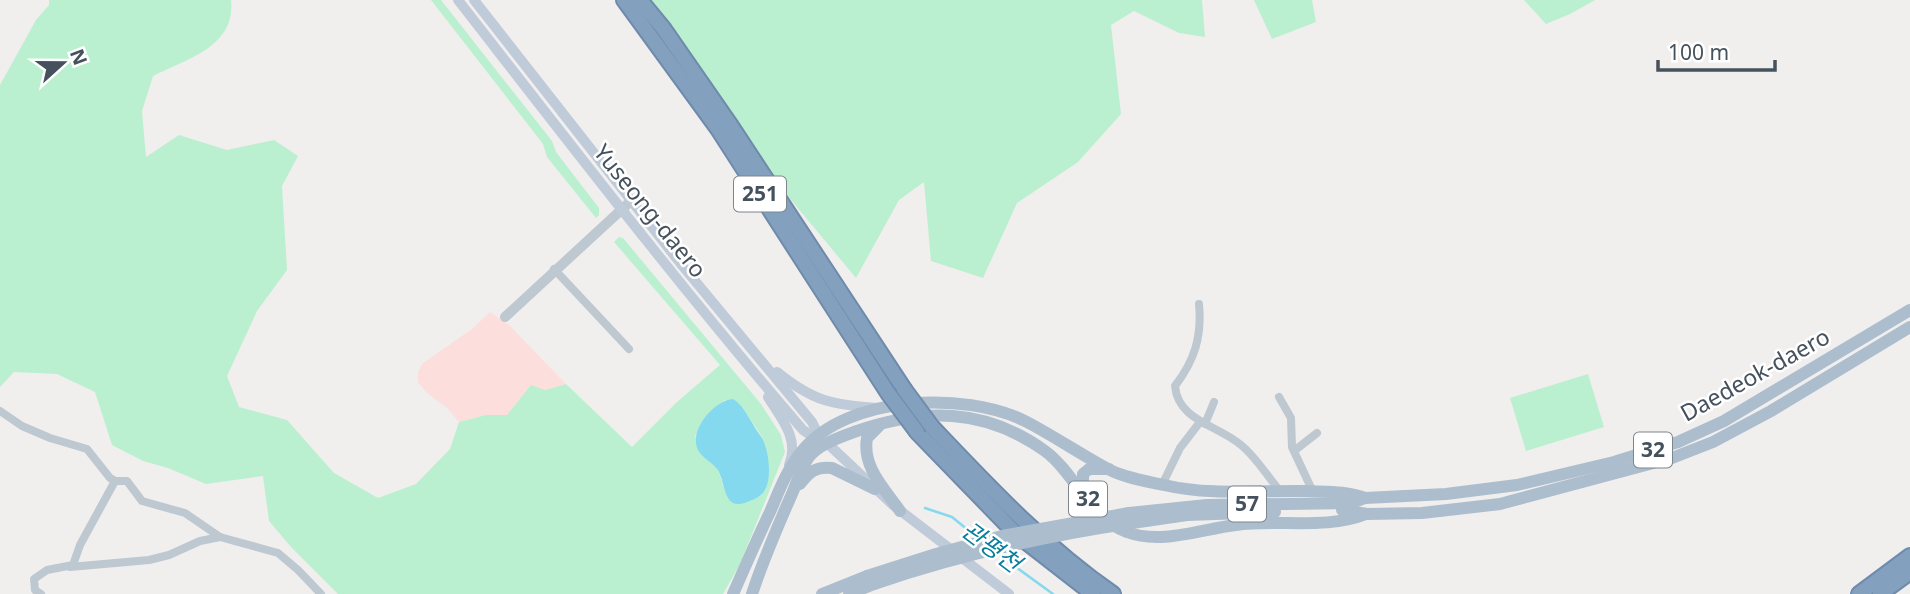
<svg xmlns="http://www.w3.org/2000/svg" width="1910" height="594" font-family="'Noto Sans','Noto Sans KR',sans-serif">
<rect width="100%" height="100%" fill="#f1eeee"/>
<!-- medical -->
<path fill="#fcdfdc" d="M490 312 509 325 566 384 545 390 507 415H486L459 422 447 408 427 393 418 382V372L423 363 472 329Z"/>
<!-- green -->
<g fill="#baf0cf" fill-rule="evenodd">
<path d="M49 0H231C236 47 186 59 153 76L142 111 146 157 179 135 227 150 274 140 298 156 282 186 287 270 257 311 227 376 239 407 287 420 334 473 378 498 416 484 450 449 459 422 486 415H507L531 385 545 390 566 384 632 447 677 402 720 365 614 242 619 237 623 238 761 404 781 435 785 452 740 564 723 594H338L291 547 269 521 263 476 206 484 168 468 143 461 112 445 95 392 57 374 14 372 0 387V85L36 20 49 5ZM725 400 743 408 762 437 767 454 768 473 765 491 728 498 719 473 716 467 703 456 695 436 708 416Z"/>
<path d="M431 0H441L552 141 556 152 599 208V215L596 218 547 157 543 144Z"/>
<path d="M650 0H1202L1205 37 1179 33 1134 11 1111 25 1121 114 1078 162 1017 203 983 278 931 261 924 182 899 200 856 278 767 171 682 42Z"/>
<path d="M1254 0H1312L1316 22 1272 39Z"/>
<path d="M1524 0H1595L1570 14 1546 24Z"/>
<path d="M1588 374 1604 427 1526 451 1510 398Z"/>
</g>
<!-- water -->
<path fill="#85d9ef" d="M733 399C743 405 747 415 753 424 755 429 759 433 762 438 769 451 772 477 765 490 761 497 753 500 747 502 722 512 727 483 717 469 712 462 702 458 698 450 688 430 715 400 733 399Z"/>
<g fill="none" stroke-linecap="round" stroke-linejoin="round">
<!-- stream -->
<g stroke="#85d9ef" stroke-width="2.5">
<path d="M925 508 952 517 979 539"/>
<path d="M998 554 1053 594"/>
</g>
<!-- motorway casing -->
<g stroke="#6f8bab" stroke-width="18">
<g id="motorway">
<path d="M624 0 718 129 888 393"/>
<path d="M640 0 663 28 731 126 904 389"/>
<path d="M932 427C989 487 1044 546 1113 594"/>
<path d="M917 432 1016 534 1093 594"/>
<path d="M1859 594 1910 556"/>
<path d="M1880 594 1910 572"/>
</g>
</g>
<!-- minor -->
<g stroke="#bdc8d1" stroke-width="8">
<path d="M554 269 629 349"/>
<path d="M1199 304C1202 336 1195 360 1175 386 1178 421 1218 425 1241 445 1256 457 1267 476 1280 491"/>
<path d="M1279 397 1291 418 1292 447 1313 492"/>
<path d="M0 411 22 426 50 438 87 449 110 478 115 481H127L142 501 185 513 220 537 278 553 298 570 321 594"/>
<path d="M1205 424 1214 402"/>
<path d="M1294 451 1317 433"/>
<path d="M1162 485 1180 448 1200 422"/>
<path d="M70 567 149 560 169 555 200 541 220 537"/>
<path d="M41 594 35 590 34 579 47 570 73 565 80 545 115 481"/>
</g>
<!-- tertiary -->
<path stroke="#bdc8d1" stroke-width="10" d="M505 317 632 200"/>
<!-- secondary -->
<g stroke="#bfcbd8" stroke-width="10">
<path d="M458 0C571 145 683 291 803 430L809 434 819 436"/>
<path d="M474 0 681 264 812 422 819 436"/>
<path d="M777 372C814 402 831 404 877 408"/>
<path d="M768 397C781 418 800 439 789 465"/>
<path d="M827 443 893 505 1009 594"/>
</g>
<!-- primary -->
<g stroke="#acbdce" stroke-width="12">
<path d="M879 426 867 438C862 467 884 488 900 511"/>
<path d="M800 484C809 472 816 466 832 468L875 489"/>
<path d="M1083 493V474L1089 469H1109"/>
<path d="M1342 510 1367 514 1422 513 1500 504 1672 458 1713 442 1771 411 1910 327"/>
<path d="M1129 513 1207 505 1352 503 1365 498 1446 494 1517 485 1614 462 1678 442 1724 421 1910 310"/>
<path d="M1132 523 1187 515 1275 512"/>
<path d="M733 594C745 567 757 539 770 512 779 491 787 469 802 451 847 395 965 391 1025 421 1054 436 1080 454 1108 469 1125 478 1146 481 1164 485 1211 496 1259 490 1307 491 1327 492 1346 491 1365 498"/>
<path d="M752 594C763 560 777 528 791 496 797 483 800 469 809 457 819 444 839 438 854 432 923 408 984 407 1045 451 1075 473 1090 519 1127 532 1161 545 1201 529 1236 525 1279 519 1326 530 1366 514"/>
<path d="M822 594 867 576"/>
<path d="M849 594 874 584"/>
</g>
<!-- motorway -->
<use href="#motorway" stroke="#83a0bf" stroke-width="14"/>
<!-- motorway-bridge casing -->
<g stroke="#6f8bab" stroke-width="18" stroke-linecap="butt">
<g id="motorway-bridge">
<path d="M904 389 932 427"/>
<path d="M888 393 917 432"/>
</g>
</g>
<!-- primary-bridge -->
<g stroke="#acbdce" stroke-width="12">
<path d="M867 576 936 554 1002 536 1129 513"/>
<path d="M874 584C958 555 1044 536 1132 523"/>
</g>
<!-- motorway-bridge -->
<use href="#motorway-bridge" stroke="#83a0bf" stroke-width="14"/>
</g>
<g text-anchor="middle" stroke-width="5" stroke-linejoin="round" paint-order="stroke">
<!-- shield labels -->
<g fill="#fff" stroke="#7d858d" stroke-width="2">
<rect x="734" y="176.5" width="52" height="35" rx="5"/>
<rect x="1634" y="432.5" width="38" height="35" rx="5"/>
<rect x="1069" y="481.5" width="38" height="35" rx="5"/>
<rect x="1228" y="486.5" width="38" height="35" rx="5"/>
</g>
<g font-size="21" font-weight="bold" fill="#45515c">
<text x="760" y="201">251</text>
<text x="1653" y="457">32</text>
<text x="1088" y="506">32</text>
<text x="1247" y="511">57</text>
</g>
<!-- street labels -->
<g font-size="23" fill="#45515c" stroke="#fff">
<text transform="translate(650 211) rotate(51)" y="8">Yuseong-daero</text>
<text transform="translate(1755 375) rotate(-29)" y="8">Daedeok-daero</text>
</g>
<!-- water labels -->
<g font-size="24" font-style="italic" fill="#087e9d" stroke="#fff">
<text transform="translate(991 547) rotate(37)" y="8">관평천</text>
</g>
</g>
<!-- north arrow -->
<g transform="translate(63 63) rotate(69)" stroke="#ffffff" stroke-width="5" paint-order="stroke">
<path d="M0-5L12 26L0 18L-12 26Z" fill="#45515c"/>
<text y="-10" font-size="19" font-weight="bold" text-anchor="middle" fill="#45515c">N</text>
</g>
<!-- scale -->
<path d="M1658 60v10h117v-10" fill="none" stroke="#45515c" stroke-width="3.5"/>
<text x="1668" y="60" font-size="21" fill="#45515c" stroke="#ffffff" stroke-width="5" paint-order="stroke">100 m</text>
</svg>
